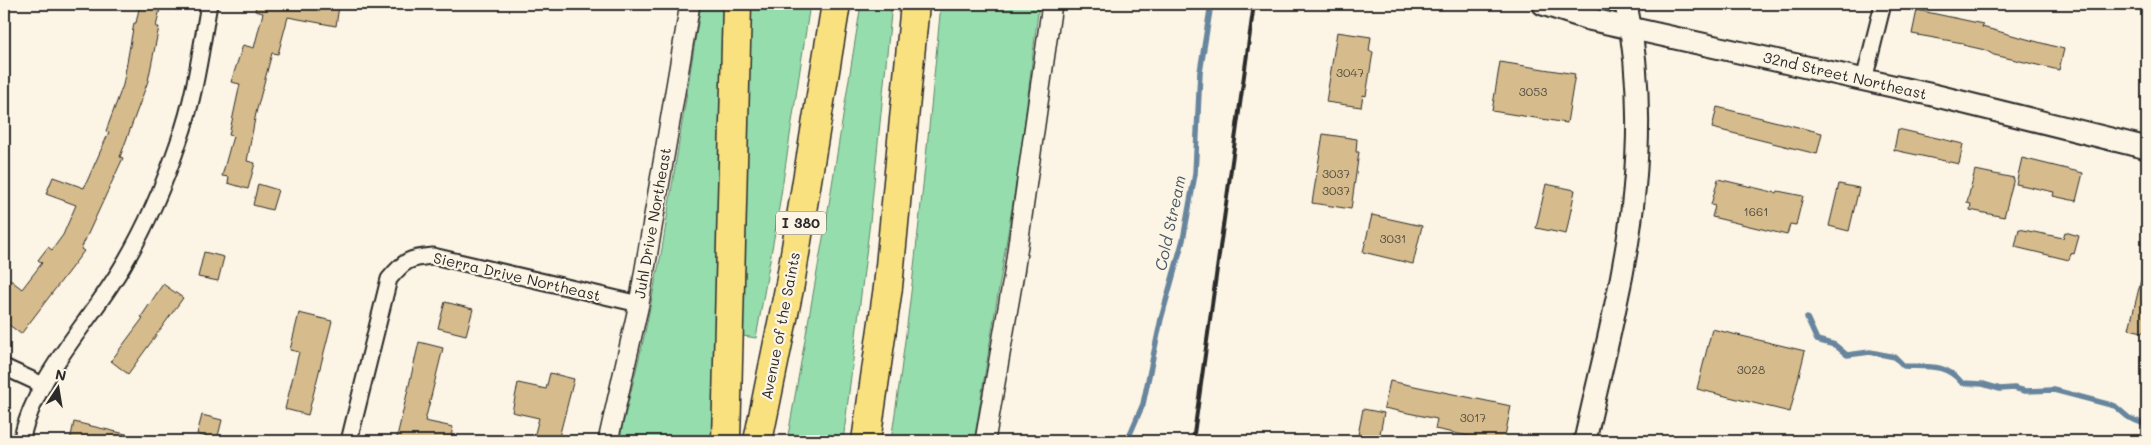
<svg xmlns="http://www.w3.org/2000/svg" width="2151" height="445" font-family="Mali,sans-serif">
<rect width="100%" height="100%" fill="#fcf5e5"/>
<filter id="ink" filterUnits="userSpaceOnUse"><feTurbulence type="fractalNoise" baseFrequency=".02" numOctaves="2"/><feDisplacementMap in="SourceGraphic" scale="10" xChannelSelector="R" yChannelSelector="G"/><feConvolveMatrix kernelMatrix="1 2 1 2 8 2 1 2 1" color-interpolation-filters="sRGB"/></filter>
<g filter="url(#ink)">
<!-- green -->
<g fill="#95ddac" stroke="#60846c">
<path d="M701 4H726L713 441H619L644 337 662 249Z"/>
<path d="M750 4H810L777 221 756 338 743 336Z"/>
<path d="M861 4H892L870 222 843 441H787L828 210Z"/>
<path d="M941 4H1039L1021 153 974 441H891C913 296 927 150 941 4Z"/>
</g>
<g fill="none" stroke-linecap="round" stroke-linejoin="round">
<!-- stream -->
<g stroke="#67859e" stroke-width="5.5">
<path d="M1807 318 1817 340 1835 345 1847 355 1870 352 1895 357 1904 366C1927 367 1946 363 1962 383L1983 384 2000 389 2014 388 2025 391 2054 390 2115 406 2129 418 2147 425"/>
<path d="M1127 441 1143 404 1161 319 1183 240 1195 174 1200 72 1211 4"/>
</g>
</g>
<!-- building -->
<g fill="#d6bc8c" stroke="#2b2b2b">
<path d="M140 4H161L156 27H159L148 81 120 157 123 158 81 249 84 251 21 334 4 321V275L22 289 42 263 38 260 48 247 52 250 63 235 76 205 46 194 53 177 84 188 109 132 106 131 123 85 134 23H136Z"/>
<path d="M256 4H325L339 6 336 26 288 17 278 54 272 53 256 113 247 161 255 163 248 189 228 183 229 177 222 176 233 136 229 135 240 84 231 82 243 45 254 48 263 13 255 11Z"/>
<path d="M1917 10 1983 24 1982 27 2064 49 2059 70 1994 55 1985 50 1963 45V43L1912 34Z"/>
<path d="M1337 32 1371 37 1369 51 1373 52 1366 96 1363 95 1361 107 1326 102Z"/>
<path d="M1500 62 1575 74 1567 123 1492 111Z"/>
<path d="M1717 107 1822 133 1817 154 1712 128Z"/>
<path d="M1898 129 1963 144 1959 164 1894 150Z"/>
<path d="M1323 134 1357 139 1356 152H1359L1351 209 1312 203Z"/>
<path d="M2022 158 2083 173 2076 201 2053 196 2054 192 2016 184Z"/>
<path d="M1975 170 2014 178 2004 217 1970 210 1971 204 1967 203Z"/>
<path d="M1718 179 1777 193 1778 191 1803 196 1796 225 1790 224 1787 235 1712 217 1715 206 1711 205Z"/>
<path d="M258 184 278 190 272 210 253 205Z"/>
<path d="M1546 184 1575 190 1566 234 1536 228Z"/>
<path d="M1839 184 1859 188 1849 231 1829 226Z"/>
<path d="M1372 215 1422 226 1413 264 1363 252Z"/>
<path d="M2019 229 2063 238 2065 232 2079 236 2074 254 2071 253 2069 260 2015 247Z"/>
<path d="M204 252 224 257 218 281 198 277Z"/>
<path d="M2141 280 2147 281V333L2129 329Z"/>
<path d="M163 284 183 298 128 374 111 361 143 318 141 317Z"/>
<path d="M445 302 473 309 466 335 438 328Z"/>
<path d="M299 313 332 321 308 415 285 409 299 352 290 350Z"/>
<path d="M1712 329 1805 351 1790 412 1697 389Z"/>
<path d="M419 342 443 348 425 421 453 427 450 441H396Z"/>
<path d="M550 373 574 379 558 441H533L539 418 512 412 518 383 546 389Z"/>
<path d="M1390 381 1511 406 1504 441H1492L1435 429 1437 419 1384 408Z"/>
<path d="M1363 409 1384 413 1379 439 1358 435Z"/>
<path d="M202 415 222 420 217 440 197 434Z"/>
<path d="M74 422 130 435 129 441H70Z"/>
</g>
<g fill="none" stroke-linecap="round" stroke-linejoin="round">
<!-- minor casing -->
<g stroke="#2b2b2b" stroke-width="19">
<g id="minor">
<path d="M1864 80 1883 4"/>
<path d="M4 367 43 385"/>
<path d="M21 441C36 373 92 321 125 262 147 225 165 182 179 141 195 97 201 49 209 4"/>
<path d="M349 441 389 279C405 260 409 258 433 256L639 304"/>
</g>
</g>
<!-- tertiary casing -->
<g stroke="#2b2b2b" stroke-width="22">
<g id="tertiary">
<path d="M608 441 639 304 690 4"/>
<path d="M985 441 1014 273 1052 4"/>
</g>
</g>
<!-- secondary casing -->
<g stroke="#2b2b2b" stroke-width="25">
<g id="secondary">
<path d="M1543 4 1589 19 1933 95 2147 148"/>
<path d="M1585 441C1594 397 1606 353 1615 308 1637 210 1647 103 1626 4"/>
</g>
</g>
<!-- motorway casing -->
<g stroke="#2b2b2b" stroke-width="31">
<g id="motorway">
<path d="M726 441 737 4"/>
<path d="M758 441 790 284 836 4"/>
<path d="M866 441 888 287 915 4"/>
</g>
</g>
<!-- minor -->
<use href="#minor" stroke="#fcf5e5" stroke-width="15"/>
<!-- tertiary -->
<use href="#tertiary" stroke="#fcf5e5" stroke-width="19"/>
<!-- secondary -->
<use href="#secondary" stroke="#fcf5e5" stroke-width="21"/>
<!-- motorway -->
<use href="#motorway" stroke="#fae180" stroke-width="28"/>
<!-- rail -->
<path stroke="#2b2b2b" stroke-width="4" d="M1193 441 1254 4"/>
</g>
</g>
<g text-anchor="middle" stroke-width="4.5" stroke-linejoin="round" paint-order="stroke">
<!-- number labels -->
<g font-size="12" fill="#564f43">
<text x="1350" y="77">3047</text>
<text x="1533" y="96">3053</text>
<text x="1336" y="178">3037</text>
<text x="1336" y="195">3037</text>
<text x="1756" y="216">1661</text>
<text x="1393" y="243">3031</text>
<text x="1751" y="374">3028</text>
<text x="1473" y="422">3017</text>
</g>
<!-- shield labels -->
<rect fill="#fcf5e5" stroke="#6a6863" stroke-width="1" x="776" y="211.5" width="50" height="23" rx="4"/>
<g font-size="14" font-weight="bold" fill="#2b2b2b">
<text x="801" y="228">I 380</text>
</g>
<!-- street labels -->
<g font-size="15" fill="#2b2b2b" stroke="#fcf5e5">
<text transform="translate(1845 76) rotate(13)" y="5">32nd Street Northeast</text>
<text transform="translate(653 223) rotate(-80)" y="5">Juhl Drive Northeast</text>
<text transform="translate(517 277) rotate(13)" y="5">Sierra Drive Northeast</text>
<text transform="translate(781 326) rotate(-79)" y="5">Avenue of the Saints</text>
</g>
<!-- water labels -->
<g font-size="16" font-style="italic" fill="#495865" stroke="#fcf5e5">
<text transform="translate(1170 223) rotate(-78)" y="6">Cold Stream</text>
</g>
</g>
<!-- margin -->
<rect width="2151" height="445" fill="none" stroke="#fcf5e5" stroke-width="20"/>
<rect x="10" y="10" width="2131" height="425" fill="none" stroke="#2b2b2b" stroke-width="2" filter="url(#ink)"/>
<!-- north arrow -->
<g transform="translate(58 388) rotate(12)" stroke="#fcf5e5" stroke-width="4" paint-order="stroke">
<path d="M0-4L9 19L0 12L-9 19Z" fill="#2b2b2b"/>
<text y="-8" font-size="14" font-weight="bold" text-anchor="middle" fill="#2b2b2b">N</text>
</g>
</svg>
